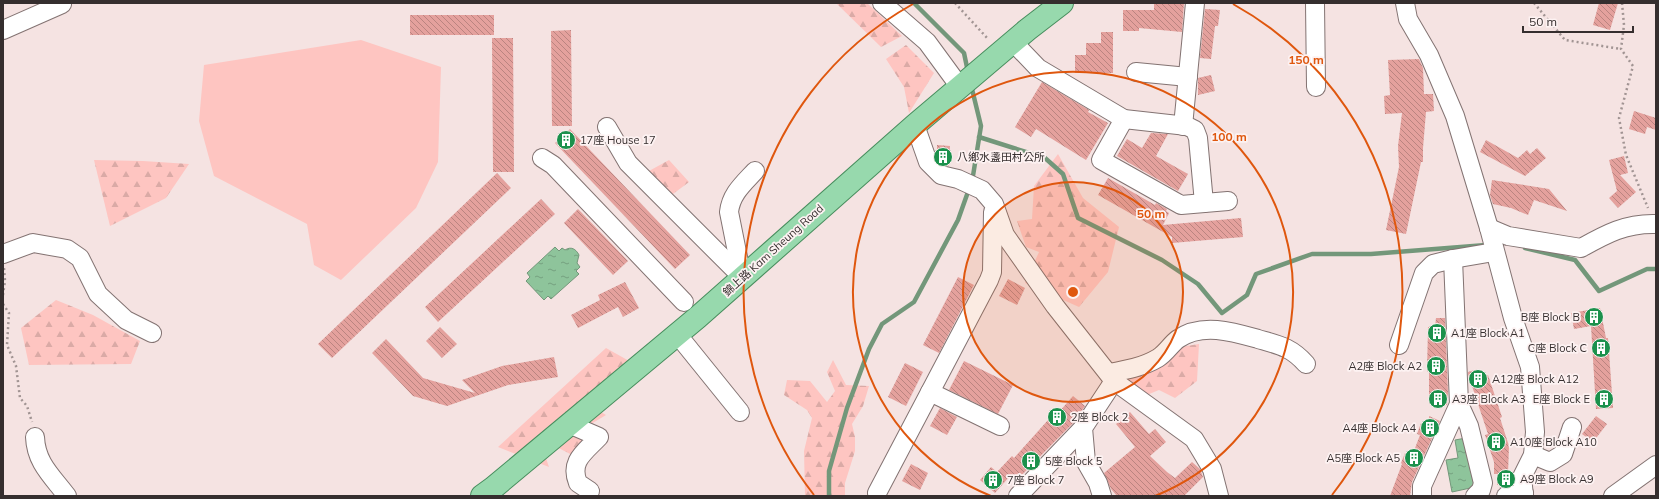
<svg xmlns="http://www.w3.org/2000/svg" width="1659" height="499" font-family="Mulish,'Noto Sans TC',sans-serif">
<defs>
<pattern id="forest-firs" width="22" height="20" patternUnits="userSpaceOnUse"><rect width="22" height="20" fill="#fec5c1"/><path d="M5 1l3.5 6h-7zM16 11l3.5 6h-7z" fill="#daaaa6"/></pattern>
<pattern id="water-ripples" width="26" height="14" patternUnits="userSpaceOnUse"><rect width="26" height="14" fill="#8ec49b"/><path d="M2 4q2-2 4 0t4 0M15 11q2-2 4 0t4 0" fill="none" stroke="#75a07f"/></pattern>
<pattern id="building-back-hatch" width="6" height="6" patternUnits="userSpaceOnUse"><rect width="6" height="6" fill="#e4a19d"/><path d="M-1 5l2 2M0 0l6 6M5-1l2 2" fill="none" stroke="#ba8480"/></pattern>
</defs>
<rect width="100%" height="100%" fill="#f5e3e2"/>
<!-- grass -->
<path fill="#fec5c1" d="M361 40 441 67 438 162 416 208 341 280 314 265 307 224 214 176 199 121 204 65Z"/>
<!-- forest -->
<g fill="url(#forest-firs)">
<path d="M836 3H867L902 36 881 47Z"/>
<path d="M906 45 934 73 909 113 904 87 886 59Z"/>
<path d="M1058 154 1083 198 1119 227 1108 272 1079 307 1025 283 1039 252 1026 247 1017 221 1032 219 1034 186Z"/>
<path d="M94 160 143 161 189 164 166 198 110 226Z"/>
<path d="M669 160 689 182 665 200 646 190 649 171Z"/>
<path d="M56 300 93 315 140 341 131 364 29 365 21 328Z"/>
<path d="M1199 344 1197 381 1175 398 1159 390 1132 401 1125 378 1157 369 1180 347Z"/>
<path d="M606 348 631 362 582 401 606 415 591 424 578 458 539 438 549 467 498 447Z"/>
<path d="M833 360 846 385 869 386 863 406 852 424 855 437V451L845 483V496H805L804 451 812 418 807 410 784 395 787 380 810 381 827 402 835 391 827 372Z"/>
</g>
<!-- water -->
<g fill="url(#water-ripples)" stroke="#73977a">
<path d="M555 247 559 251 562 248 565 250C571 246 576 249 579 255L577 263 580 267 576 271 579 274 551 299 548 296 544 300 526 281 530 277 527 273Z"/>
<path d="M1466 438 1475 487 1452 492 1446 460 1458 458 1455 440Z"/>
</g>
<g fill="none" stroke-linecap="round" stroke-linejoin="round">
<!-- stream -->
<g stroke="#73977a" stroke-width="4.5">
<path d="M914 3 964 53 968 72"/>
<path d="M971 85 981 126 972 182"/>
<path d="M979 137 1045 158 1063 174 1078 218 1162 260 1198 284 1222 313 1247 295 1256 274 1312 254H1371L1486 245"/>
<path d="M1525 248 1575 260 1599 291 1647 269H1656"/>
<path d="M829 496V471L847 408 869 349 882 324 914 302 958 220 969 189"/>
</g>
</g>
<!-- building -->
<g fill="url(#building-back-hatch)">
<path d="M1154 3H1184L1182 32 1139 28V31H1123V10H1154Z"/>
<path d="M1599 3H1618L1610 30 1593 25Z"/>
<path d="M1205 9 1220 10 1218 26H1215L1211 59 1200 58Z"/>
<rect x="410" y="15" width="84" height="20"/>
<path d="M571 30 572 126H552L551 31Z"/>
<path d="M1101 32H1113V73H1075V55H1086V43H1101Z"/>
<path d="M492 38H513L514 172H493Z"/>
<path d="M1419 59 1423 68 1424 94H1433L1434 111 1426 112 1423 148V162H1421L1406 234 1386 230 1399 167 1398 146 1402 113 1385 114 1384 96 1390 95 1388 60Z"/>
<path d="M1211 75 1215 91 1198 95V78Z"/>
<path d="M1042 82 1089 110 1088 112 1108 123 1086 160 1036 129 1031 137 1015 127Z"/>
<path d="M1634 111 1656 118V130L1647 127 1645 134 1629 129Z"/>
<path d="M570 129 690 255 675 269 555 143Z"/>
<path d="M1151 133 1168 134 1156 156 1188 174 1178 191 1117 156 1127 139 1142 148Z"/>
<path d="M1486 140 1518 158 1527 150 1530 154 1537 148 1546 158 1525 176 1480 152Z"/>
<path d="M937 145 950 146 949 166 937 156Z"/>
<path d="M1624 156 1628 173 1620 175 1636 192 1618 208 1609 198 1617 191 1609 160Z"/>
<path d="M497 173 511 188 332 358 318 344Z"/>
<path d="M1108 178 1155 205 1156 203 1167 209 1166 211 1169 213 1163 225 1241 218 1243 237 1172 243V237L1098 195Z"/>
<path d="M1492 180 1549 189 1567 211 1534 200 1528 215 1511 208 1493 204 1490 195Z"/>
<path d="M541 199 555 214 438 322 425 307Z"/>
<path d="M578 209 628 261 613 275 564 223Z"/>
<path d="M958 277 974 285 939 353 923 345Z"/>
<path d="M1008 279 1025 288 1017 305 999 296Z"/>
<path d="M625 282 639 308 623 317 618 307 578 328 571 315 600 300 598 295Z"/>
<path d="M1600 308 1606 338H1608L1613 408 1596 409 1591 326 1574 329 1571 313Z"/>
<path d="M1436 318H1445L1448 393 1447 405 1429 404V372L1427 371 1428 327H1435Z"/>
<path d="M440 327 457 344 442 358 426 341Z"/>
<path d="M386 339 423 378 475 393 462 380 502 366 554 357 558 377 508 385 447 406 413 396 372 353Z"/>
<path d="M964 361 1013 385 998 414 949 390Z"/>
<path d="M905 363 923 372 906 406 888 397Z"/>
<path d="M1478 369 1481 378 1488 375 1502 417 1500 418 1509 446 1508 474H1512V484L1497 485V474H1494V462L1485 435 1488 434 1468 374V372Z"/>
<path d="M1073 396 1085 406 1075 421 1015 482 1009 477 995 493 980 480 991 467 997 472 1012 456 1014 458 1057 410 1059 412Z"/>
<path d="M940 408 957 417 947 435 930 426Z"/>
<path d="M1130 412 1149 434 1155 429 1166 442 1150 456 1167 472 1175 478 1192 462 1200 469 1203 477 1184 496H1117L1111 489 1104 473 1135 447 1116 424Z"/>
<path d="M1429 416 1440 421 1412 482 1410 496H1390L1402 464 1401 463 1405 453 1412 456 1420 435 1417 434 1421 423 1429 426Z"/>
<path d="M1596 416 1607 424 1593 442 1582 434Z"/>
<path d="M911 464 928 473 920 490 902 481Z"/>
</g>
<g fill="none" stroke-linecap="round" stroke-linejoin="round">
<!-- minor casing -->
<g stroke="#837372" stroke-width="20">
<g id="minor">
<path d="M882 3 927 42 960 87"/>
<path d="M1315 3 1316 87"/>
<path d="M1405 3 1408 19 1429 55 1455 116 1489 228 1513 318 1530 367 1535 432 1533 455 1522 477 1524 496"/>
<path d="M3 30 62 4"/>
<path d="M1013 42 1038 68 1124 119 1187 126 1195 130 1198 138 1204 203"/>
<path d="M1136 72 1188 77"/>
<path d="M1124 119 1101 160 1181 205 1228 201"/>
<path d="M915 125 928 162 941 175 958 179 982 190 994 204 1005 235 1055 306 1114 381 1194 439 1212 469 1219 496"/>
<path d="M1183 126 1195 3"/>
<path d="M607 127 628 163 742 277"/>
<path d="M542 158 553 165 684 302"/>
<path d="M1489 228 1508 236 1581 248C1606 234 1626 223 1656 224"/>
<path d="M3 254 33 243 67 249 80 258 98 294 126 320 152 333"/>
<path d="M1453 259 1459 404 1469 426 1483 483 1481 490 1475 496"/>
<path d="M742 277 729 212C731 194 743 184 755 171"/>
<path d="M677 334 740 412"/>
<path d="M1399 345 1424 273 1433 264 1453 259 1494 252"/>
<path d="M1109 373C1126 370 1143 367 1158 358 1166 353 1171 344 1178 339 1202 322 1234 332 1258 339 1279 345 1291 347 1306 364"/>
<path d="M930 392 1000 426"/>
<path d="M569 424 599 437C585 452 569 461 578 483L590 491"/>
<path d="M35 437C36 463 52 476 67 496"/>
<path d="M1533 455 1550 462 1563 454 1572 427"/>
<path d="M877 493 989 280 992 272 993 212"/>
<path d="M1018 496 1083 428"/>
<path d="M1102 496 1098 483 1086 462 1083 428 1114 381"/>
<path d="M1422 496V486L1459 404"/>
<path d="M1506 496 1524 493"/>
<path d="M1613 496 1656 465"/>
</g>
</g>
<!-- major casing -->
<g stroke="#478d5d" stroke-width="24">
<path id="major" d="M482 496 493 488 698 317 915 125 1027 30 1062 3"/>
</g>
<!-- path -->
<g stroke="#a19493" stroke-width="2.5" stroke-dasharray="2 3" stroke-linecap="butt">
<path d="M955 3 988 39"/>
<path d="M1534 3 1565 40 1621 49"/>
<path d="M1622 3 1624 25 1621 49 1633 66 1619 118 1626 155 1648 208"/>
<path d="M3 295 5 281 4 268"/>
<path d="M3 304 9 313 7 345 16 366 20 398 27 406 32 422"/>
</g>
<!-- minor -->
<use href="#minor" stroke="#fff" stroke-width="18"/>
<!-- major -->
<use href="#major" stroke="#97d9ad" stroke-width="22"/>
</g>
<!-- distance rings -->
<circle cx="1073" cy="292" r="110" fill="#df570e" fill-opacity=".12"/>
<g fill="none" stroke="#df570e" stroke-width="2">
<circle cx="1073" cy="292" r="110"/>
<path d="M991 496A220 220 0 1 1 1155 496"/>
<path d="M814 495A329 329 0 0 1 913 4M1233 4A329 329 0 0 1 1332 495"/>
</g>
<!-- icons -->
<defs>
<g id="building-disc" transform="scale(1)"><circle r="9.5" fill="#1b914c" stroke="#fdf2f2"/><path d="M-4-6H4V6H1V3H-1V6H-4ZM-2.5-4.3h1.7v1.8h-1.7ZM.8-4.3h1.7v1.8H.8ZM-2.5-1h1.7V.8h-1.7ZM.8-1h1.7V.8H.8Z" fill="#fff"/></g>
</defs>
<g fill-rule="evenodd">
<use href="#building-disc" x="566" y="140"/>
<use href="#building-disc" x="943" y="157"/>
<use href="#building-disc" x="1594" y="317"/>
<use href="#building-disc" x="1437" y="333"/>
<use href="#building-disc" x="1601" y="348"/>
<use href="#building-disc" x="1436" y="366"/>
<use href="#building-disc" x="1478" y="379"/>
<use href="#building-disc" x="1438" y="399"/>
<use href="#building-disc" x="1604" y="399"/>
<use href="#building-disc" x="1057" y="417"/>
<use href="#building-disc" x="1430" y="428"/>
<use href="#building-disc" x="1496" y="442"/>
<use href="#building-disc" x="1414" y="458"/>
<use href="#building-disc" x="1031" y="461"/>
<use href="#building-disc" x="1506" y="479"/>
<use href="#building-disc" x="993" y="480"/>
</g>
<g text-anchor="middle" stroke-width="3.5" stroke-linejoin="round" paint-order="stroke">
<!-- poi labels -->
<g font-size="11" fill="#352e2e" stroke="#fdf2f2" text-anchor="start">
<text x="580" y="144">17座 House 17</text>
<text x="957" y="161">八鄉水盞田村公所</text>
<text x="1580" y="321" text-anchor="end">B座 Block B</text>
<text x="1451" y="337">A1座 Block A1</text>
<text x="1587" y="352" text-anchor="end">C座 Block C</text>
<text x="1422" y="370" text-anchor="end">A2座 Block A2</text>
<text x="1492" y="383">A12座 Block A12</text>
<text x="1452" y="403">A3座 Block A3</text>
<text x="1590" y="403" text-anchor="end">E座 Block E</text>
<text x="1071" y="421">2座 Block 2</text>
<text x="1416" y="432" text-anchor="end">A4座 Block A4</text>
<text x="1510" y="446">A10座 Block A10</text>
<text x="1400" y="462" text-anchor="end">A5座 Block A5</text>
<text x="1045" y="465">5座 Block 5</text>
<text x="1520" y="483">A9座 Block A9</text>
<text x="1007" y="484">7座 Block 7</text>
</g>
<!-- street labels -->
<g font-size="11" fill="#352e2e" stroke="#fdf2f2">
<text transform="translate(773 250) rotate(-42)" y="4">錦上路 Kam Sheung Road</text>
</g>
</g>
<circle cx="1073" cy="292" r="6" fill="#df570e" stroke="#fdf2f2" stroke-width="2"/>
<g font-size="12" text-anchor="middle" font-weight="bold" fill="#df570e" stroke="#fdf2f2" stroke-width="3.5" stroke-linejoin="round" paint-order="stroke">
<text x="1306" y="64">150 m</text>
<text x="1229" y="141">100 m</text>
<text x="1151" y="218">50 m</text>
</g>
<!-- border -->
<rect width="1659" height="499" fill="none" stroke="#352e2e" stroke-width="8"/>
<!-- scale -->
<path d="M1523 26v6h110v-6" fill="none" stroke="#352e2e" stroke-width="2"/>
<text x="1529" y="26" font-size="12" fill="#352e2e" stroke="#fdf2f2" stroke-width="3" paint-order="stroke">50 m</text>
</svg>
